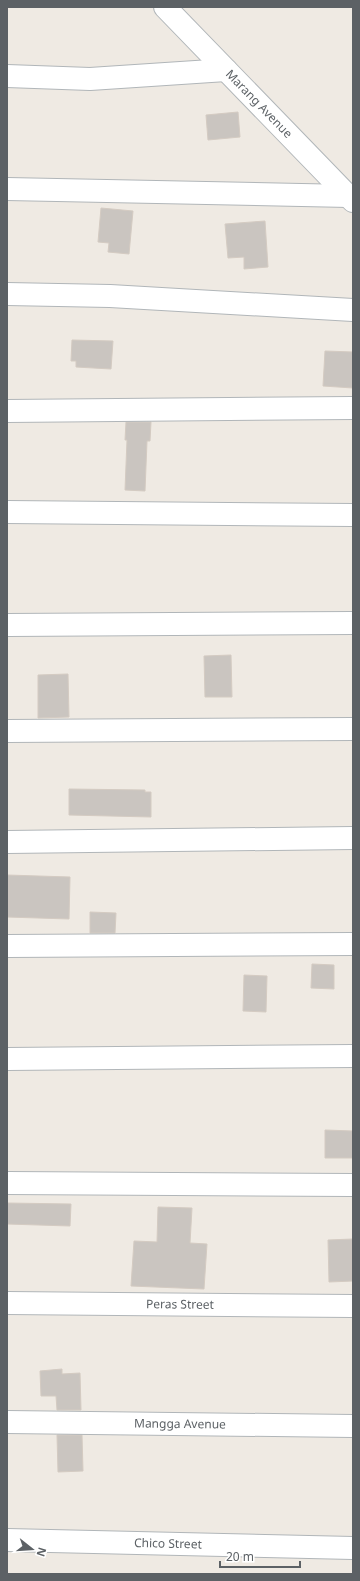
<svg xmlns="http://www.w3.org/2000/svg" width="360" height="1581" font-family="'Noto Sans',sans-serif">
<rect width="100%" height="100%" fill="#efeae3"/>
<!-- building -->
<g fill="#cac5c0" stroke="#d4cbc2">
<path d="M238 112 240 137 208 140 206 115Z"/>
<path d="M101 208 133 211 129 254 108 252 109 243 98 242Z"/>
<path d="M265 221 268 267 244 269V257L228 258 225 224Z"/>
<path d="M72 340 113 341 111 369 76 367V361H71Z"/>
<path d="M325 351 353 352V388L323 386Z"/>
<path d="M126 422H151L150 441H147L145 491 125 490 127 440H125Z"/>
<path d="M231 655 232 697H205L204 656Z"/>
<path d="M68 674 69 717 38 718V675Z"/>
<path d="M69 789 145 790V792H151V817L69 815Z"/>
<path d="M7 875 70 877 69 919 7 917Z"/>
<path d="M90 912 116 913 115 933H90Z"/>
<path d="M312 964 334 965V989L311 988Z"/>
<path d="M244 975 267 976 266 1012 243 1011Z"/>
<path d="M325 1130 353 1131V1158H325Z"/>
<path d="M7 1203 71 1204 70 1226 7 1224Z"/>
<path d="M158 1207 192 1208 190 1243 207 1244 204 1289 131 1286 134 1241 157 1242Z"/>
<path d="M353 1239V1281L329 1282 328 1240Z"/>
<path d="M62 1369V1374L80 1373 81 1410H57L56 1396H41L40 1371Z"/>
<path d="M57 1435H82L83 1471 58 1472Z"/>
</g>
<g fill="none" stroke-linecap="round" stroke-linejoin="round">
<!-- street casing -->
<g stroke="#b1b6b9" stroke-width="24">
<g id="street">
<path id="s1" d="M165 7 353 201"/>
<path d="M7 76 90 79 226 70"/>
<path d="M7 189 349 196"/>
<path d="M7 294 110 296 353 310"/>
<path d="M7 411 353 408"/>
<path d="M7 512 353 515"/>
<path d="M7 625 353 623"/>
<path d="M7 731 353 729"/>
<path d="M7 842 353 838"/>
<path d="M7 946 353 944"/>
<path d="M7 1059 353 1056"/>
<path d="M7 1183 353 1185"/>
<path id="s2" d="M7 1303 353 1306"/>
<path id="s3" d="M7 1422 353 1426"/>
<path id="s4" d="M7 1540 353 1548"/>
</g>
</g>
<!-- street -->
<use href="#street" stroke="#fff" stroke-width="22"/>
</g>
<g text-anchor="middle" stroke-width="3.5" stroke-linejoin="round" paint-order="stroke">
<!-- street labels -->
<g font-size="12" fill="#5c6165" stroke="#fff">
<text dy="4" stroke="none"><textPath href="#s1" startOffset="135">Marang Avenue</textPath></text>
<text dy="4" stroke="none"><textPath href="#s2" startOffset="173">Peras Street</textPath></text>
<text dy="4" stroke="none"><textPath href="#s3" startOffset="173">Mangga Avenue</textPath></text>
<text dy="4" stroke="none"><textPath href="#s4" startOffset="161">Chico Street</textPath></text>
</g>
</g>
<!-- border -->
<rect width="360" height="1581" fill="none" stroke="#5c6165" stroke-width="16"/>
<!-- north arrow -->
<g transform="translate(32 1549) rotate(107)" stroke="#ffffff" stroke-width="3" paint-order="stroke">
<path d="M0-3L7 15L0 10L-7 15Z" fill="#5c6165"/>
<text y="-6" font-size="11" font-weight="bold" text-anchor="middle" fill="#5c6165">N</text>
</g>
<!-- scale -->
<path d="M220 1561v6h80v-6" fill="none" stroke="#5c6165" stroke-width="2"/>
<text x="226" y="1561" font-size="12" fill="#5c6165" stroke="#ffffff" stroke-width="3" paint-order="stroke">20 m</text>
</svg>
